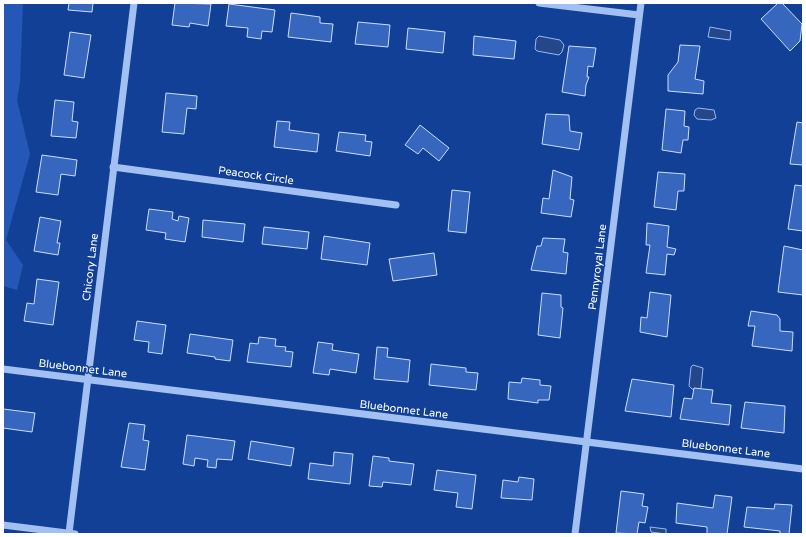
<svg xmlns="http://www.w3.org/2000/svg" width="806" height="537" font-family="'Varela Round',sans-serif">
<rect width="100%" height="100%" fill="#124097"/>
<!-- green -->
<path fill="#2558b6" d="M3 3H23L20 83 17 100 30 154 6 240 23 265 17 290 3 286Z"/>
<!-- water -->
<g fill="#254789" stroke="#95b9f6">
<path d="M710 27 731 31 730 40 708 37Z"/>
<path d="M539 36 560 40 564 45 562 52 559 55 537 51 535 49 536 39Z"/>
<path d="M698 108 714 110 716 118 711 120 697 119 694 115 695 110Z"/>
<path d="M693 365 703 368 701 388 699 390 692 389 689 386 691 367Z"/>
<path d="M650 527 666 529V534L651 532Z"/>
</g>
<!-- building -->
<g fill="#3666be" stroke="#cbddfd">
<path d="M69 3H93L92 12 68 10Z"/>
<path d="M175 3 211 4 208 26 190 23 189 27 172 25Z"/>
<path d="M778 3H782L802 24 800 41 790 51 761 19Z"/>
<path d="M229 4 275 10 272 32 262 31 261 39 247 37 248 28 226 26Z"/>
<path d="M291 13 320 17V23L333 24 331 42 288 37Z"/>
<path d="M358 22 390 25 388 47 355 44Z"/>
<path d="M408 28 445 32 443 53 406 49Z"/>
<path d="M70 32 91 35 84 78 64 75Z"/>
<path d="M474 36 516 41 514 59 473 55Z"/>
<path d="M680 45 700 46 695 79 704 81 703 94 668 91V75L678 62Z"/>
<path d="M569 46 596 48 593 67 588 66 587 77H589L586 85 585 96 562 92Z"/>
<path d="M166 93 197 96 196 109 187 108 184 134 162 132Z"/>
<path d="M55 100 74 102 72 121 78 122 76 138 51 136Z"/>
<path d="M666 109 685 111 684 126 689 127 688 140H683L681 153 662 150Z"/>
<path d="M546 114 569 115 570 131 582 133 579 150 542 144Z"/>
<path d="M277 121 290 122 289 130 319 134 317 152 274 147Z"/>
<path d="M797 122 803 123V165L790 164Z"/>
<path d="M420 125 449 148 439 161 423 148 418 154 405 145Z"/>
<path d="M339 132 366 135 365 141 372 142 370 156 336 151Z"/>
<path d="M42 155 77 160 75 176 61 174 58 195 36 192Z"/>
<path d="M553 170 572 177 570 199 574 200 571 217 541 213 543 198 549 199Z"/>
<path d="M658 172 685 174 684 191H678L676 210 654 207Z"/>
<path d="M795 185 803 186V231L788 229Z"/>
<path d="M452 190 470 192 466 233 448 231Z"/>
<path d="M149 209 173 212 172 219 178 221 179 216 189 218 185 242 165 239 166 233 146 230Z"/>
<path d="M40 217 61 221 57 243H60L58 255 34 251Z"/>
<path d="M203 220 245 224 243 242 202 237Z"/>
<path d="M647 223 669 226 667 247 676 249 674 255 667 254 665 275 646 273 650 245H646Z"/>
<path d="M264 227 309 232 307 249 262 244Z"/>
<path d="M324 236 370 243 367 265 321 259Z"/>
<path d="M543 238 565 239 563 252 568 253 566 274 531 270 537 246H541Z"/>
<path d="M784 246 803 250V295L778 292Z"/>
<path d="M434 253 437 275 393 281 389 259Z"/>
<path d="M37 279 59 282 53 325 24 321 27 303 34 304Z"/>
<path d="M650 292 671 295 667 337 640 332 641 317 647 318Z"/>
<path d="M542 293 561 295V307L563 308 560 338 538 335Z"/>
<path d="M751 311 777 315 780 319V331L793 332 792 351 752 346 755 326H748Z"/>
<path d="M137 321 166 325 162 354 148 352 149 342 134 340Z"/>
<path d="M190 334 233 340 230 361 215 359V357L187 353Z"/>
<path d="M259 337 276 339 275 346 286 347 285 351 293 352 291 367 247 362 250 343 258 344Z"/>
<path d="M318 342 333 344 332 350 359 354 356 373 330 369 329 375 313 373Z"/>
<path d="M377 347 388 348 387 357 410 360 408 382 374 379Z"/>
<path d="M431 364 466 368V372L478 373 476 390 429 385Z"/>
<path d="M522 378 540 380V385L551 386 549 400H538V403L508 399 509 382 521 383Z"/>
<path d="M632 379 674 385 671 417 625 411Z"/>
<path d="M694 388 713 390 711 403 731 405 729 425 680 419 684 398 692 399Z"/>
<path d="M745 402 785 406 784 433 741 428Z"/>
<path d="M3 409 35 413 32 432 3 428Z"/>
<path d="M129 423 145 425 143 440 149 441 145 470 121 467Z"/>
<path d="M187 435 235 441 232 460 217 459 216 468 207 467 208 460 195 458 194 466 183 464Z"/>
<path d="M251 441 294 448 291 466 248 459Z"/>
<path d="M334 452 353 454 350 484 308 479 310 463 333 466Z"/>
<path d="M373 456 389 458V461L414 464 411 485 383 482 382 487 369 486Z"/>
<path d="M437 470 476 475 472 509 456 507 458 493 434 490Z"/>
<path d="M519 477 534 479 532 500 501 498 503 480 518 482Z"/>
<path d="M621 491 644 494 642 506 648 507 645 523 639 522 637 534 616 533Z"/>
<path d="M715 495 732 497 727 534H707V527L676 523 677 503 713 508Z"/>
<path d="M775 504 792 505 789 534H780V531L744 527 747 507 774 509Z"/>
</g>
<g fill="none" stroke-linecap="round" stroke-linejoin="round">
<!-- minor -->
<g stroke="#a3c0f3" stroke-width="7">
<path d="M539 3 639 15"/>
<path d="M113 167 396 205"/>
<path d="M3 369 803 469"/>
<path d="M3 525 75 534"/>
<path d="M69 533 134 3"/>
<path d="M575 534 641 3"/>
</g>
</g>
<g text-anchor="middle" stroke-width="3" stroke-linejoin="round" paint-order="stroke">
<!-- street labels -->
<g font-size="11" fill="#fff" stroke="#124097">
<text transform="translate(256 175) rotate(8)" y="4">Peacock Circle</text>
<text transform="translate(90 267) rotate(-83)" y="4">Chicory Lane</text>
<text transform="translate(597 267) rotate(-83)" y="4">Pennyroyal Lane</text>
<text transform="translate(83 368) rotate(7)" y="4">Bluebonnet Lane</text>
<text transform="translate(404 409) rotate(7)" y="4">Bluebonnet Lane</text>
<text transform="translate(726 448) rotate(7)" y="4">Bluebonnet Lane</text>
</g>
</g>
<!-- border -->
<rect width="806" height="537" fill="none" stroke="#ffffff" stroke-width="8"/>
</svg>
